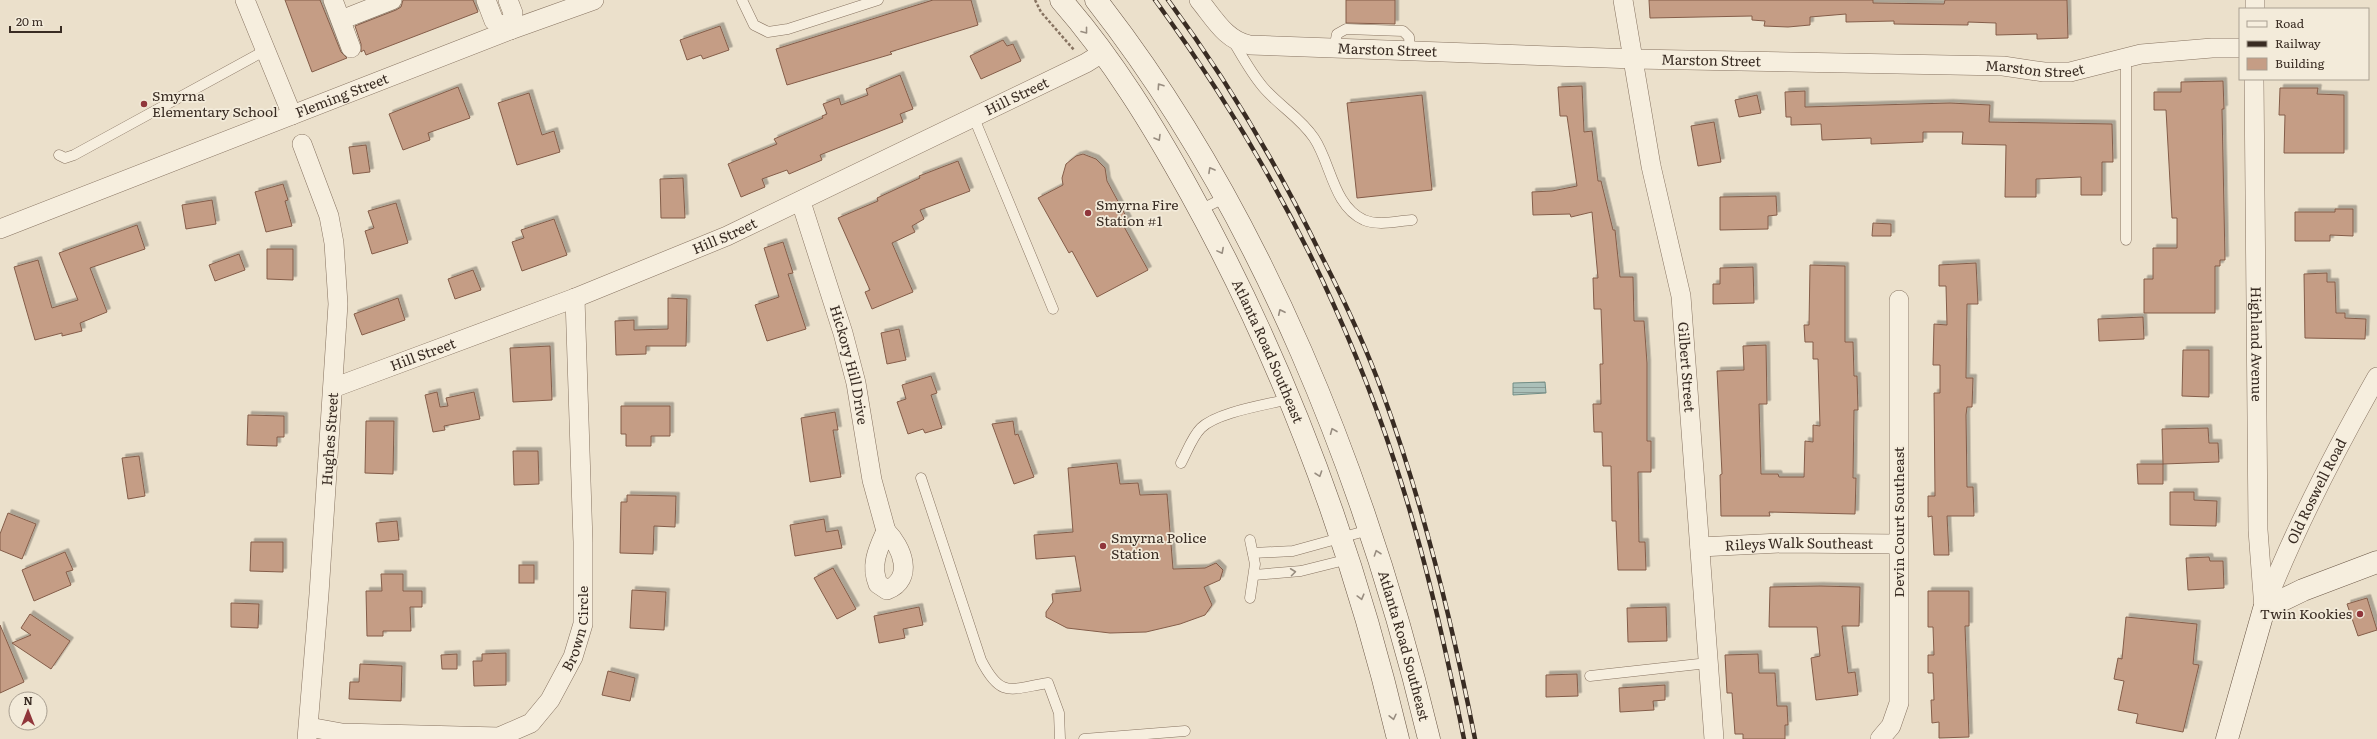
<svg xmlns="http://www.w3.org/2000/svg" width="2377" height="739" font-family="Literata,serif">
<defs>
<pattern id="water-rules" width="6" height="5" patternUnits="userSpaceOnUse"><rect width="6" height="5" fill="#abc0b9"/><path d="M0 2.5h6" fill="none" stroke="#8c9c96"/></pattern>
<filter id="shadow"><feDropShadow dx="3.5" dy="-3.5" stdDeviation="0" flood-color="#0004"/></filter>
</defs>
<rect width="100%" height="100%" fill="#ebe0cb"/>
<!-- water -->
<path fill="url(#water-rules)" stroke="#728e86" d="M1545 382 1546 393 1513 395V383Z"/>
<!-- building -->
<g fill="#c59d85" stroke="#845d49" filter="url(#shadow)">
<path d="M285 0H320L341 52 347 58 312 72Z"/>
<path d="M403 0H473L478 12 366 55 364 50 361 52V44L355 26 396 10 401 7Z"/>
<path d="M933 0H971L978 25 890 52 892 54 787 85 776 49Z"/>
<path d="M1346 0H1395V24L1346 23Z"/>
<path d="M1649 0H1873V3L1944 4 1945 0H2067L2068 38 2037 39V34L1996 35V23L1968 22V25L1894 24V21L1846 22V14L1810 17V25L1788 27 1764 26 1765 21 1752 20V16L1650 18Z"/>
<path d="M720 26 729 50 703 59 701 55 687 60 680 40Z"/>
<path d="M1003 40 1007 46 1013 44 1021 61 981 79 970 56Z"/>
<path d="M900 75 913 109 900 114 903 122 820 155 822 160 789 174 787 170 762 179 765 187 741 197 728 164 777 144 774 139 823 118 822 116 827 114 823 104 839 98 841 105 868 95 866 89Z"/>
<path d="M2223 81 2224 109H2222L2225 260H2220V266H2215V313H2144V279H2153V248H2177V218H2172L2166 110H2154V92H2181V82Z"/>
<path d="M1582 86 1584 132 1592 131 1598 181H1601L1613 230H1615L1620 277H1633L1634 321H1644L1647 363V441H1651V472H1638L1639 542H1645L1646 570H1618L1616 521H1612L1611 466H1603L1602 432H1594L1593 404H1601L1600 364H1603L1601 309H1594L1593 278H1598L1592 212 1571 217 1570 214 1533 215 1532 192 1552 191 1577 186 1567 116H1560L1558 87Z"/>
<path d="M458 87 470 118 428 133 430 140 403 150 389 114Z"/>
<path d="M2280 88H2318L2317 94 2344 95V153H2284L2285 115H2279Z"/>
<path d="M1805 91V107L1950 103 1990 105 1989 122 2112 124 2113 162H2102V195H2081V177L2036 179V197H2005L2006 145 1962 144 1963 132H1923V142L1871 144V138L1822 140 1821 124 1791 125V117H1786L1785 92Z"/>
<path d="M529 93 542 135 554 131 560 152 517 165 498 103Z"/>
<path d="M1422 95 1432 190 1357 198 1347 103Z"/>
<path d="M1757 95 1761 113 1739 117 1735 100Z"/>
<path d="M1714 122 1721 162 1698 166 1691 126Z"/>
<path d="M366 145 370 172 353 174 349 147Z"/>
<path d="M1083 154 1096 159 1105 168 1107 181 1128 220 1122 223 1148 270 1097 297 1072 251 1069 253 1038 198 1063 185 1062 178 1066 164 1076 156Z"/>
<path d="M958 161 970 191 920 210 924 219 912 226 915 232 892 243 913 292 872 309 865 292 870 290 838 218 878 201 877 198 920 178 919 176Z"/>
<path d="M683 178 685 218H661L660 179Z"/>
<path d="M283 184 288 200 285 201 292 226 266 232 255 192Z"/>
<path d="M1776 196 1777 215 1768 216V229L1720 230V197Z"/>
<path d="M212 200 216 224 186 229 182 205Z"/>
<path d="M396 203 408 243 372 254 365 231 374 228 368 211Z"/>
<path d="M2335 209H2353V236L2330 235V241H2295V212H2335Z"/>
<path d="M554 219 567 255 522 271 512 242 524 238 521 230Z"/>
<path d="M1873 223 1891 224V236H1872Z"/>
<path d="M137 225 145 249 90 268 107 312 80 323 82 331 62 336V333L35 340 14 267 38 260 52 308 78 300 59 253Z"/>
<path d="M783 242 793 273 788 274 806 329 767 341 755 305 779 297 764 248Z"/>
<path d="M267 249H293V280L267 279Z"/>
<path d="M239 254 245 270 215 281 209 265Z"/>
<path d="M1976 263 1978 304H1967L1966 378H1973L1972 407H1967L1966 415 1967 487H1973L1974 516H1947L1949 555H1934L1932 516 1928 517V496H1935L1934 393H1940V365H1933L1934 324 1947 325 1946 286H1939V265Z"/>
<path d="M1810 265 1845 266V342H1853L1854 376H1857L1858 410H1854L1853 478H1856L1855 514 1769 512 1770 516H1721L1720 475 1722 474 1717 371 1744 370 1743 346 1766 345 1767 404H1759L1761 474H1778L1779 477H1804L1805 441 1813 442V425L1820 426 1818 359H1813V342H1805L1804 325H1809Z"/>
<path d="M1753 267 1754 303 1713 304V284H1720V268Z"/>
<path d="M473 270 481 290 455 299 448 279Z"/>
<path d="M2327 273V282H2335L2336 313H2345V318L2366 319 2365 339 2305 338 2304 274Z"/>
<path d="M398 298 405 320 362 335 354 314Z"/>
<path d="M668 298 687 299 686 346H646V354L616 355 615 321 634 320V330L668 329Z"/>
<path d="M2143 317 2144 339 2099 341 2098 319Z"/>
<path d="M899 329 906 360 887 364 881 333Z"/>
<path d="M550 346 552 400 513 402 510 348Z"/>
<path d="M2183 350H2209V397L2182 396Z"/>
<path d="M931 376 937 393 931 395 942 428 925 433 923 429 908 434 897 402 906 399 902 385Z"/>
<path d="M437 392 440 407 448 406 446 398 474 392 480 419 444 426 445 430 433 432 425 395Z"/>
<path d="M621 406H670V436H651V446H626V434H621Z"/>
<path d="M835 412 838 430H833L841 477 810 482 801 418Z"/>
<path d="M248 415 284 416V437H277V446L247 445Z"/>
<path d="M366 421H394L393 474 365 473Z"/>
<path d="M1013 421 1015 435 1018 434 1034 477 1014 484 992 424Z"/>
<path d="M2208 428 2209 443H2218L2219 462 2163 464 2162 429Z"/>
<path d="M513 451H538L539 484 514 485Z"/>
<path d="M139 456 145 496 128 499 122 458Z"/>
<path d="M1117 463 1120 484 1138 483 1140 495 1167 494 1173 569 1205 568 1216 563 1223 570 1220 580 1204 587 1212 605 1205 615 1180 624 1146 632 1110 633 1067 628 1046 617V612L1053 602 1052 594 1081 591 1075 556 1036 559 1034 535 1073 532 1068 468Z"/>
<path d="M2137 464H2163V484H2138Z"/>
<path d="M2170 492H2194V500L2217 501 2216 526 2170 525Z"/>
<path d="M627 495 676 496 675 527 654 526 653 554 620 553 621 502H627Z"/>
<path d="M8 513 36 524 22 559 0 550V534Z"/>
<path d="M824 519 826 532 838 530 842 548 795 556 790 525Z"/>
<path d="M397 521 399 540 378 542 376 523Z"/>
<path d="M251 542H283V572L250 571Z"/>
<path d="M65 552 73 570 66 572 71 585 34 601 22 570Z"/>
<path d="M2209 557 2210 561H2223L2224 588 2188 590 2186 558Z"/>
<rect x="519" y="565" width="15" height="18"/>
<path d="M833 568 856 609 837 619 814 578Z"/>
<path d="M381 574H403V591H422V607H410L411 631H383V636H367L366 591H382Z"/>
<path d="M1820 586 1860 587 1859 626H1842L1848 673 1855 672 1858 695 1816 700 1811 658 1820 656 1817 627H1769L1770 587Z"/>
<path d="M632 590 666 592 664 630 630 628Z"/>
<path d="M1928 591H1969V626H1965L1969 737 1939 738V722L1932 723 1931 700H1934L1933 673H1928V655H1934L1933 627H1928Z"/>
<path d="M2367 598 2377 630 2358 636 2347 604Z"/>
<path d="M231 603 259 604 258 628 231 627Z"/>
<path d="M919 607 923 625 903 629 905 638 879 643 874 616Z"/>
<path d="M1666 607 1667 641 1628 642 1627 608Z"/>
<path d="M30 614 70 641 51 669 12 643 31 635 21 628Z"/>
<path d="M2126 617 2197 624 2193 664 2199 665 2183 732 2136 723 2138 714 2118 710 2124 681 2114 679 2118 658 2122 659Z"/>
<path d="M0 625 24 682 0 693Z"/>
<path d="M506 653V685L474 686 473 661H482V654Z"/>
<path d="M457 654V669H442L441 655Z"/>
<path d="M1758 654 1759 673H1775L1777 706H1787L1788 725H1785V739H1743V734H1735L1732 693H1727L1725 655Z"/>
<path d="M360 664 402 666 401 701 349 699 350 682H359Z"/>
<path d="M608 671 635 678 630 701 602 695Z"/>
<path d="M1577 674 1578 696 1546 697V675Z"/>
<path d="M1665 685V700L1653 701 1654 710 1620 712 1619 688Z"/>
</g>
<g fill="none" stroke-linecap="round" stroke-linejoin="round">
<!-- lane casing -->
<g stroke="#877361" stroke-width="11">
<g id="lane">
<path d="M742 0 754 25 768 32 788 29 878 0"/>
<path d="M1233 41C1242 56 1251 73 1263 87 1279 106 1300 117 1314 138 1331 163 1333 206 1364 220 1379 226 1397 221 1412 220"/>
<path d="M1334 49 1337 34 1346 29 1403 31 1409 37 1410 51"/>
<path d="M2126 59V240"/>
<path d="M974 118 1053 309"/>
<path d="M59 155 65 158 74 155 266 50"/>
<path d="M1200 210 1226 197"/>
<path d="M1181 463C1187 452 1192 437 1201 428 1217 412 1266 405 1289 399"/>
<path d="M921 478 981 660C1001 699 1010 689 1048 683L1059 713 1060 739"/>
<path d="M1250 540 1255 564 1250 598"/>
<path d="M1253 553 1293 551 1369 530"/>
<path d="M1254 575 1301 571 1349 559"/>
<path d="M1590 676 1708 663"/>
<path d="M1084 739 1185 731"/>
</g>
</g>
<!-- street casing -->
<g stroke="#877361" stroke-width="20">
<g id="street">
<path d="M245 0 292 115"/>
<path d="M333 0 351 48"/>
<path d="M486 0 494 21 510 30 513 13 508 0"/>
<path id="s1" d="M1199 0C1214 18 1226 41 1250 45L1634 59 2003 66 2044 72H2070L2141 54 2212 48H2240"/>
<path id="s2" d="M1623 0 1651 166 1681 296 1714 739"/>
<path d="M2255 9V0"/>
<path d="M341 20 392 0"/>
<path id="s3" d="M2254 79 2258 530 2264 609"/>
<path d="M302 144 329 216 334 243 338 304 319 594 307 739"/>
<path id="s4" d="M801 202 843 333 856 383 872 480 886 531"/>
<path id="s5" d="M0 229 510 30 594 0"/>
<path id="s6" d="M333 388 575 298 727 236 1086 63 1102 53"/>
<path d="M886 531C902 547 915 579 887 590L878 584C870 565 878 549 886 531Z"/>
<path id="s7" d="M1700 547 1782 543 1898 544"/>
<path id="s8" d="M2265 605C2296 526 2335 451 2377 377"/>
<path id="s9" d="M309 727 342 733 499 737 531 723 550 700 573 657 583 624V542L575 298"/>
<path d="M1880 739 1891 726 1899 703V300"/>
</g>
</g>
<!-- secondary casing -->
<g stroke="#695544" stroke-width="23">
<g id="secondary">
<path id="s10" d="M1061 0C1112 58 1154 127 1191 194 1286 366 1353 548 1398 739"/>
<path id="s11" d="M1096 0C1261 211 1367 480 1429 739"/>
<path d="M2227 739 2264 609 2303 590 2377 562"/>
</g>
</g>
<!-- path -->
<path stroke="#877361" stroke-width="2.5" stroke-dasharray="3 2" stroke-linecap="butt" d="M1035 0 1041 12 1074 50"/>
<!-- lane -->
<use href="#lane" stroke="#f6eede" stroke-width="10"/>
<!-- street -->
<use href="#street" stroke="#f6eede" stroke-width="19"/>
<!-- secondary -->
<use href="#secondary" stroke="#f6eede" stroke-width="22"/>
<!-- rail casing -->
<g stroke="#392c23" stroke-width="4.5">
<g id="rail">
<path d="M1155 0C1258 141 1341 297 1395 463 1425 554 1445 646 1464 739"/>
<path d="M1168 0C1228 81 1278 166 1322 257 1345 302 1366 347 1383 394 1424 506 1452 622 1475 739"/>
</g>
</g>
<!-- rail -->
<use href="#rail" stroke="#f3ebda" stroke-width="3" stroke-dasharray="9" stroke-linecap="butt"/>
</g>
<!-- one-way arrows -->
<defs><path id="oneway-chevron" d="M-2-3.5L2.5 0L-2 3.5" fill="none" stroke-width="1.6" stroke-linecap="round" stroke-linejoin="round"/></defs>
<g stroke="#988d80">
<use href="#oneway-chevron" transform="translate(1085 31) rotate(52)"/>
<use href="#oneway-chevron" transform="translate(1160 86) rotate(-124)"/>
<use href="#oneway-chevron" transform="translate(1158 138) rotate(59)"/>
<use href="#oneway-chevron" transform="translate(1211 170) rotate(-119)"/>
<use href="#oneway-chevron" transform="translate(1221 251) rotate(62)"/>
<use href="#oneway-chevron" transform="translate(1281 312) rotate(-115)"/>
<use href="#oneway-chevron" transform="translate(1333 431) rotate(-112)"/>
<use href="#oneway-chevron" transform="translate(1319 474) rotate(71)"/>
<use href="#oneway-chevron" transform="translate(1377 553) rotate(-109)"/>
<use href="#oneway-chevron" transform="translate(1293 572) rotate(-7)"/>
<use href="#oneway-chevron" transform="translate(1361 597) rotate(75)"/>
<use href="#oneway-chevron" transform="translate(1393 717) rotate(77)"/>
</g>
<!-- markers -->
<g fill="#90363b" stroke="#f3ebda" stroke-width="1.5">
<circle cx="144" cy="104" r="4"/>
<circle cx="1088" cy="213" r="4"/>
<circle cx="1103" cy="546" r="4"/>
<circle cx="2360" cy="614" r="4"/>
</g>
<g text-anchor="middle" stroke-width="3.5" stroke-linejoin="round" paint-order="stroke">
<!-- street labels -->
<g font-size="14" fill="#392c23" stroke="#f3ebda">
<text dy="5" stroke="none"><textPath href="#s1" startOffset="207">Marston Street</textPath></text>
<text dy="5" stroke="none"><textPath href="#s1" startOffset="531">Marston Street</textPath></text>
<text dy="5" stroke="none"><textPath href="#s1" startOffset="855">Marston Street</textPath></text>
<text dy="5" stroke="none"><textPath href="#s5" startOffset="367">Fleming Street</textPath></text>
<text dy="5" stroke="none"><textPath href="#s6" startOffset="744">Hill Street</textPath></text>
<text dy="5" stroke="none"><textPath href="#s6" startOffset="420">Hill Street</textPath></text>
<text dy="5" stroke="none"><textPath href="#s3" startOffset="265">Highland Avenue</textPath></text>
<text dy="5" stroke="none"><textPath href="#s10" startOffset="409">Atlanta Road Southeast</textPath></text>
<text dy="5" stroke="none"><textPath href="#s6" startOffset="96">Hill Street</textPath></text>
<text dy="5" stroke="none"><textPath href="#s4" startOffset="170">Hickory Hill Drive</textPath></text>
<text dy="5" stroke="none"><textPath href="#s2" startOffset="373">Gilbert Street</textPath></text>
<text transform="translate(330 439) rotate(-86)" y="5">Hughes Street</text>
<text dy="5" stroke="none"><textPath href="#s8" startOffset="125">Old Roswell Road</textPath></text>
<text transform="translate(1899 522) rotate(-90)" y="5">Devin Court Southeast</text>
<text dy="5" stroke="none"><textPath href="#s7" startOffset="99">Rileys Walk Southeast</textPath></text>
<text dy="5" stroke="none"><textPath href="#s9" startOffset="333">Brown Circle</textPath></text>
<text dy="5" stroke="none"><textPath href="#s11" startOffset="720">Atlanta Road Southeast</textPath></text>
</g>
<!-- poi labels -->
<g font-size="14" fill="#392c23" stroke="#f3ebda" text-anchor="start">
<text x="152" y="101">Smyrna<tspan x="152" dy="16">Elementary School</tspan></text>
<text x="1096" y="210">Smyrna Fire<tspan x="1096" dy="16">Station #1</tspan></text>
<text x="1111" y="543">Smyrna Police<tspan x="1111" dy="16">Station</tspan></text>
<text x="2352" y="619" text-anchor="end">Twin Kookies</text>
</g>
</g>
<!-- legend -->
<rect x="2239" y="8" width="130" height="72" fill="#f3ebda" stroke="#a99f91"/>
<rect x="2247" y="21" width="20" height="6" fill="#f6eede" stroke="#a99f91"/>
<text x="2275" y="28" font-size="12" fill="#392c23">Road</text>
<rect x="2247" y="41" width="20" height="6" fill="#392c23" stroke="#a99f91"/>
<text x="2275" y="48" font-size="12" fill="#392c23">Railway</text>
<rect x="2247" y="58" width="20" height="12" fill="#c59d85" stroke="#a99f91"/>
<text x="2275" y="68" font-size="12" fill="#392c23">Building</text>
<!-- north arrow -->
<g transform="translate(28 711)"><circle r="19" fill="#f3ebda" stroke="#a99f91"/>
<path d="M0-3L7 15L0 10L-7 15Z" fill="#90363b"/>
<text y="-6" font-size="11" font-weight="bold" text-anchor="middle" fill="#392c23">N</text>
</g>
<!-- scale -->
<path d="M10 26v6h51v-6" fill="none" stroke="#392c23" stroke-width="2"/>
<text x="16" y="26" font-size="12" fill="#392c23" stroke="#f3ebda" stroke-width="3" paint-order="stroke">20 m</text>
</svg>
